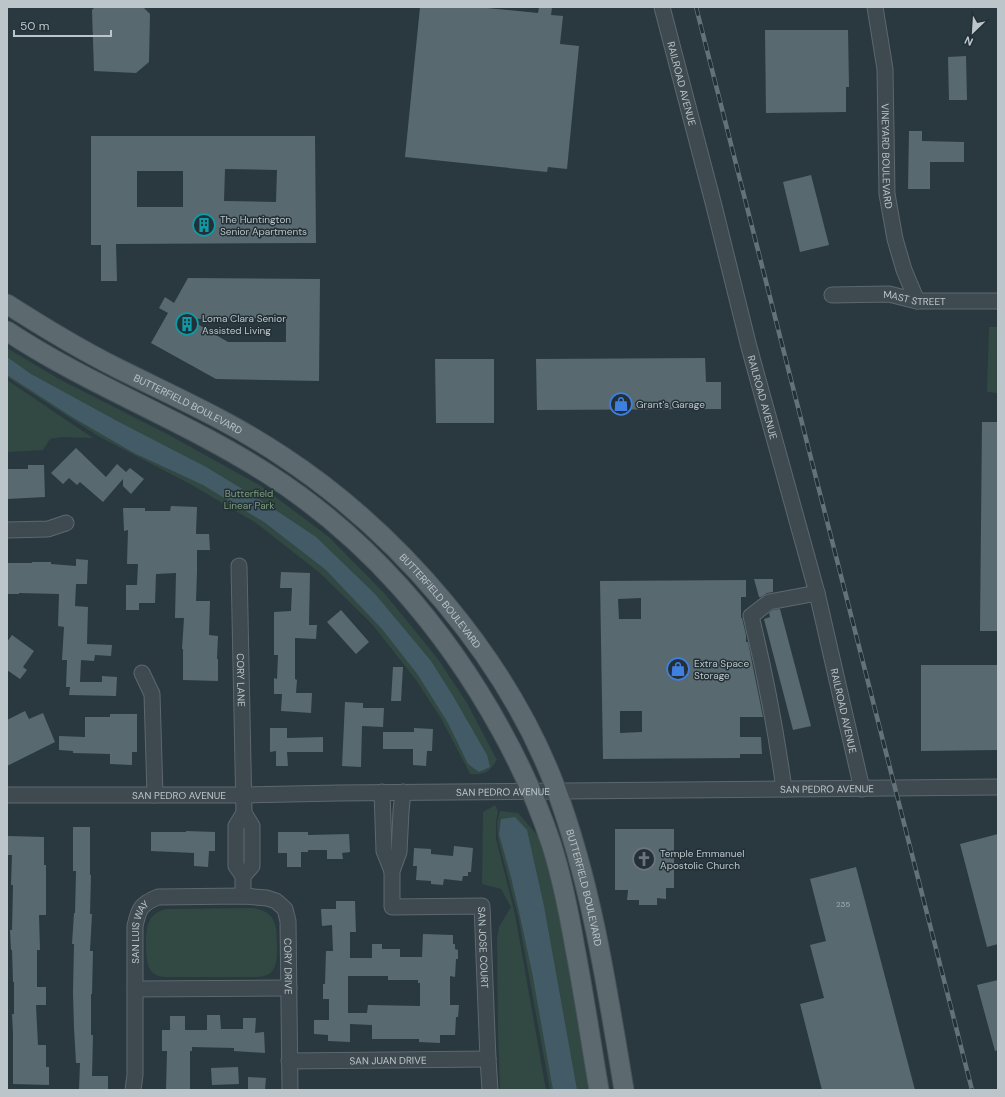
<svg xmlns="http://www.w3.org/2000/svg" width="1005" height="1097" font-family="'DM Sans',sans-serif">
<rect width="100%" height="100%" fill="#2a3940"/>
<!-- green -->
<g fill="#324842">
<path d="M989 327H998V393L987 392Z"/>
<path d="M7 348 59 379 169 435 261 486 329 537 385 594 438 659 467 703 497 760C489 772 486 775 470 774L442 720 416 680 372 624 320 573 256 523 192 485 98 436 7 377Z"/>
<path d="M7 380 93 438 61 437 50 439 43 450 7 452Z"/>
<path d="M495 805 498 811 496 822V839L515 914 546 1090H500L498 1033 497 939 499 927 511 907 501 889 482 884 483 812Z"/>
<path d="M500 811 518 813 539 837 556 895 589 1090H550L518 916 498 839 497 822Z"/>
<path d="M253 908C276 911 277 926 277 945 277 960 278 976 258 977H164C146 975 147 961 146 946 146 929 146 914 166 909Z"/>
</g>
<!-- water -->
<g fill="#425b67">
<path d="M7 357 31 374 119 422 206 467 262 501 316 537 375 594 431 661 453 696 487 755 490 767 479 772 468 764 448 723 418 675 382 629 326 570 264 522 203 485 134 453 72 417 7 375Z"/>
<path d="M515 817 527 830 544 906 577 1090H553L532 972 519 912 511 877 499 834 501 819Z"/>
</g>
<!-- building -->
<g fill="#596970" fill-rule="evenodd">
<path d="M95 7H143L150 14 149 62 136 73 94 71 92 10Z"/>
<path d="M420 7H477L538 13 539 7H543L552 8 551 15 563 16 560 44 579 46 567 169 548 167 547 172 405 157Z"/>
<path d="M765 30H848L849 87H846V112L766 113Z"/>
<path d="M966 56 967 100H949L948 57Z"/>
<path d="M909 131H922V141L964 142V162H930V189H908Z"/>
<path d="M91 136H315L316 243 116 244 117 281H101V245H91ZM225 169 277 170 276 202 224 201ZM137 171H183V207H137Z"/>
<path d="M811 175 829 245 800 252 783 182Z"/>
<path d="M188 278 320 279 319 381 216 379 151 343 168 313 159 308 165 297 174 303ZM266 315H286V342H228L189 319 266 318Z"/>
<path d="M705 358 706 382H721V409L537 410 536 359Z"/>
<path d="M435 359H494V423H436Z"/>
<path d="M982 422H998V631H980Z"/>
<path d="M76 448 106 477 117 464 126 472 130 468 144 479 131 494 123 486V479L103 502 80 482 77 485 69 478 63 484 51 473Z"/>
<path d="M28 465H44L45 497 7 499V469H28Z"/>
<path d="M171 506 197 507 196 534H209L210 550H197V572L196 601H210L209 635 218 636 217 659H218V681L183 680V649H182L184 618H175L176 573 156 574 155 603H139V610H126V585H137L138 564H127L128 530 124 531 123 508H145V511H170Z"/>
<path d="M76 559 88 560 87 584H76L75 606 88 607 87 644 112 645 111 656 95 655 94 661 81 660 80 682H102V676L117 677 116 696 69 695 70 687H66L67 660H62L64 627 58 626 59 594 19 593V594H7V563H32V562H51V564L76 566Z"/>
<path d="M281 572 310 573 309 625H317L316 639 295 638V679L297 680 296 693H312L311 713 281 711 282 694H274V678L277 679 278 655H274V612L291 611 292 588H280Z"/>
<path d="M754 579H773V592L767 593 761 597H759Z"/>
<path d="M746 580V597H741V618H742L746 635V642H748L763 717H740V737H761L762 754H740V758L603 759 600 581ZM641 598V619H619L618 599ZM620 711H642V732L620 733Z"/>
<path d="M780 609 811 726 793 730 764 619 770 617 769 613 773 610Z"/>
<path d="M341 610 369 642 356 654 327 622Z"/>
<path d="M12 635 34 651 23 667 27 670 20 679 7 670V642Z"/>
<path d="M921 665H998V750L921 751Z"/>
<path d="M393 667H403L401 701H391Z"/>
<path d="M345 702 363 703V708H384L383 727 362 726 361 767 342 766Z"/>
<path d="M25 711 29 719 43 713 55 742 7 766V720Z"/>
<path d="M110 714H137V752H132V765L110 764V754L73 753V751L59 750V736L85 737V717H110Z"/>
<path d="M270 728H287V738L323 737V752H287L288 766H276V751L270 752Z"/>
<path d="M414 728 433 729 432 751H427L426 766 413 765V749H383V732H414Z"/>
<path d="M73 827H90V875H91L90 914H92L90 951H93L92 994H91V1035H93L92 1076H108V1090H79L80 1063H76L74 1028 73 993 74 944H72L74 913H75L76 871H73Z"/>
<path d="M615 829H674V888H666V899L657 898V905H639V900H627L628 890H615Z"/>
<path d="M186 831 215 832V851H209L208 867 194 866V853L151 851V832H186Z"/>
<path d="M278 832H308V835L349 834 350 852 342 853 343 859H327V850H308V852H301V867H287V853H278Z"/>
<path d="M998 834V944L987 947 960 844Z"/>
<path d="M8 836 44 837V865H46V915H39L40 950H37V987H46V1005H36L38 1045H46V1067H49V1085L13 1084V1033L12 1014H14V982H13L12 950H11L10 930H12L13 885H11L12 855H8Z"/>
<path d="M454 846 473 848 471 872H468V876H463L462 881 444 879 443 885 431 884V881L416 880 417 866H413L414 848 431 849V854L453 856Z"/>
<path d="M856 867 915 1090H822L800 1004 824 998 810 945 826 941 810 879Z"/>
<path d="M336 901H355L356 932H350V958H372V944H382V949H400V957H422L423 934 453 935V944H455V949L458 950V959H456L455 977 450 976V1005H459L458 1017H456L455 1035H440V1043L419 1042V1039H372V1025L350 1024V1042L328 1041V1035L314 1034V1020H329V999H323V984H325L326 951H333L332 925 322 926 321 909H336ZM348 976H388V980H418V983H420V1006L368 1005 367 1013H348Z"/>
<path d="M998 980V1050L995 1051 977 985Z"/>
<path d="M207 1015H220L221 1029H243V1018H256L255 1033 264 1032 265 1053 234 1051V1048L192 1047V1051H190V1090H166L167 1051H162V1030H170V1016H185V1030H207Z"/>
<path d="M238 1067 239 1084 212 1085 211 1068Z"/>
<path d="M248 1077 266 1078 265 1090H248Z"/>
</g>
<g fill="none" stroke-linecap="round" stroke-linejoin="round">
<!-- minor casing -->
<g stroke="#5c686e" stroke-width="17">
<g id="minor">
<path id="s1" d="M662 7 714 206 749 347 817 593 862 789"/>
<path id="s2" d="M875 7 885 69 887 194 895 239 904 270 917 301"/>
<path id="s3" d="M832 295 889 294 917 301H998"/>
<path d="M7 530 48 529 66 523"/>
<path id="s4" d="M239 566 244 813 252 826V866L243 876V896"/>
<path d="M142 673 152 694 155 795"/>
<path d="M784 789C776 731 765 673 751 616L769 602 817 593"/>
<path d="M382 792 384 851 392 871"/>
<path id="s5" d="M403 792 401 811 399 852 392 871V907L482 906 488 1059 490 1090"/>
<path id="s6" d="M7 795H244L338 793 998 787"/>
<path d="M243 876 236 866V826L244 813"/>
<path d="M135 989 289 988"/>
<path id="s7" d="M289 1061 488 1059"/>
<path id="s8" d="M133 1090 135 1075V926C139 908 141 904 158 897L243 896 267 898 276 901 285 909 288 921 290 1090"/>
</g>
</g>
<!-- major casing -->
<g stroke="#48545a" stroke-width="21">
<g id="major">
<path id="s9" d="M7 304C43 327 79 349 117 368 173 396 230 421 282 456 398 532 507 658 556 789 592 886 607 988 624 1090"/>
<path d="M7 331C90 386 184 420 268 474 367 537 445 628 501 730 521 766 538 804 551 843 562 877 569 913 575 948 584 995 591 1043 599 1090"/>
</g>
</g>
<!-- minor -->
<use href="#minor" stroke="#3e4a50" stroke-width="15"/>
<!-- major -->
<use href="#major" stroke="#5c6a70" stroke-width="19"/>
<!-- rail casing -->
<g stroke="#637279" stroke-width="4.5">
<path id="rail" d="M696 7 972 1090"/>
</g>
<!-- rail -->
<use href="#rail" stroke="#233036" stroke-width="3" stroke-dasharray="9" stroke-linecap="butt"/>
</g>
<!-- icons -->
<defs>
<g id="building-ring" transform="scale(1.15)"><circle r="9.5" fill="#233036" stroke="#0f9aa8" stroke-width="1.5"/><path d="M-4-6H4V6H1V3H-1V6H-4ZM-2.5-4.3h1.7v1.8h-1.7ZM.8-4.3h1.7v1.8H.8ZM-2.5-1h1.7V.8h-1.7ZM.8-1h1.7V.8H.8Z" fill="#0f9aa8"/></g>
<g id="shop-ring" transform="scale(1.15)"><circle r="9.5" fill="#233036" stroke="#3f7fe0" stroke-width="1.5"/><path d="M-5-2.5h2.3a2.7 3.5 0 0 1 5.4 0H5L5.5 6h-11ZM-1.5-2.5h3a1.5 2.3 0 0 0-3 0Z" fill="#3f7fe0"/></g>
<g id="church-ring" transform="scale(1.15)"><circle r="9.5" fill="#233036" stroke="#6b7280" stroke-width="1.5"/><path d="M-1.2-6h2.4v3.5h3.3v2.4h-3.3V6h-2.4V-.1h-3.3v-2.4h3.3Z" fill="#6b7280"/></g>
</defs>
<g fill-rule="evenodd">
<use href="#building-ring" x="204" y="225"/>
<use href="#building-ring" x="187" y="324"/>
<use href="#shop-ring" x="621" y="404"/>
<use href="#shop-ring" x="678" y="669"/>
<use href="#church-ring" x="644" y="859"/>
</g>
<g text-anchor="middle" stroke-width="3" stroke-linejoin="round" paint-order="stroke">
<!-- number labels -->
<g font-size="8" fill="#a2aeb4">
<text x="843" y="907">235</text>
</g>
<!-- street labels -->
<g font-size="10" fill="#bbc5ca" stroke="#233036">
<text dy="4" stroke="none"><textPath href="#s1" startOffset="79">RAILROAD AVENUE</textPath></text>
<text dy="4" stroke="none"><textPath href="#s2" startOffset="150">VINEYARD BOULEVARD</textPath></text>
<text dy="4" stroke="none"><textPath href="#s3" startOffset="83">MAST STREET</textPath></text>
<text dy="4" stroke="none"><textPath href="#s1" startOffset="403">RAILROAD AVENUE</textPath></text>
<text dy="4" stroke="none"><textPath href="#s9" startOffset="207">BUTTERFIELD BOULEVARD</textPath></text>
<text dy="4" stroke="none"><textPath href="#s9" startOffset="530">BUTTERFIELD BOULEVARD</textPath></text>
<text dy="4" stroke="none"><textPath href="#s4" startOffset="114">CORY LANE</textPath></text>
<text dy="4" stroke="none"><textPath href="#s1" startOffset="727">RAILROAD AVENUE</textPath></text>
<text dy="4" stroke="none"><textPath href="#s6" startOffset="820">SAN PEDRO AVENUE</textPath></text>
<text dy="4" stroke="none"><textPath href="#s6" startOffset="496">SAN PEDRO AVENUE</textPath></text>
<text dy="4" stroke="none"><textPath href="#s6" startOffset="172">SAN PEDRO AVENUE</textPath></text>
<text dy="4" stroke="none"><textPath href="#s9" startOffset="855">BUTTERFIELD BOULEVARD</textPath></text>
<text dy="4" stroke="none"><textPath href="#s8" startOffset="159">SAN LUIS WAY</textPath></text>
<text dy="4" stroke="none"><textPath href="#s5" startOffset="248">SAN JOSE COURT</textPath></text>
<text dy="4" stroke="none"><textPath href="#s8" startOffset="392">CORY DRIVE</textPath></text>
<text dy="4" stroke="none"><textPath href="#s7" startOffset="99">SAN JUAN DRIVE</textPath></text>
</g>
<!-- poi labels -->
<g font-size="10" fill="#bbc5ca" stroke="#233036" text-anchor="start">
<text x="220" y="223">The Huntington<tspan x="220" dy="12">Senior Apartments</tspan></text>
<text x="202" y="322">Loma Clara Senior<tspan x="202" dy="12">Assisted Living</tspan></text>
<text x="636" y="408">Grant's Garage</text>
<text x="694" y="667">Extra Space<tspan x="694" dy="12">Storage</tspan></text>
<text x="660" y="857">Temple Emmanuel<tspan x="660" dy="12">Apostolic Church</tspan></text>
</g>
<!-- park labels -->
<g font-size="10" fill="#7d9d7c" stroke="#233036">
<text x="249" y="497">Butterfield<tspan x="249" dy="12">Linear Park</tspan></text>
</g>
</g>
<!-- border -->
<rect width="1005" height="1097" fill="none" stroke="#bbc5ca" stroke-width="16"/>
<!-- north arrow -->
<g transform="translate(973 32) rotate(205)" stroke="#233036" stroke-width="3" paint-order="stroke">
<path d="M0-3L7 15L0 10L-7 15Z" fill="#bbc5ca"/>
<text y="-6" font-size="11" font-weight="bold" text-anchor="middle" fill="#bbc5ca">N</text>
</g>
<!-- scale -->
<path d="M14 30v6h97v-6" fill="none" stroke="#bbc5ca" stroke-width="2"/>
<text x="20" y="30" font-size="12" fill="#bbc5ca" stroke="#233036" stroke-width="3" paint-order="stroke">50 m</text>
</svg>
